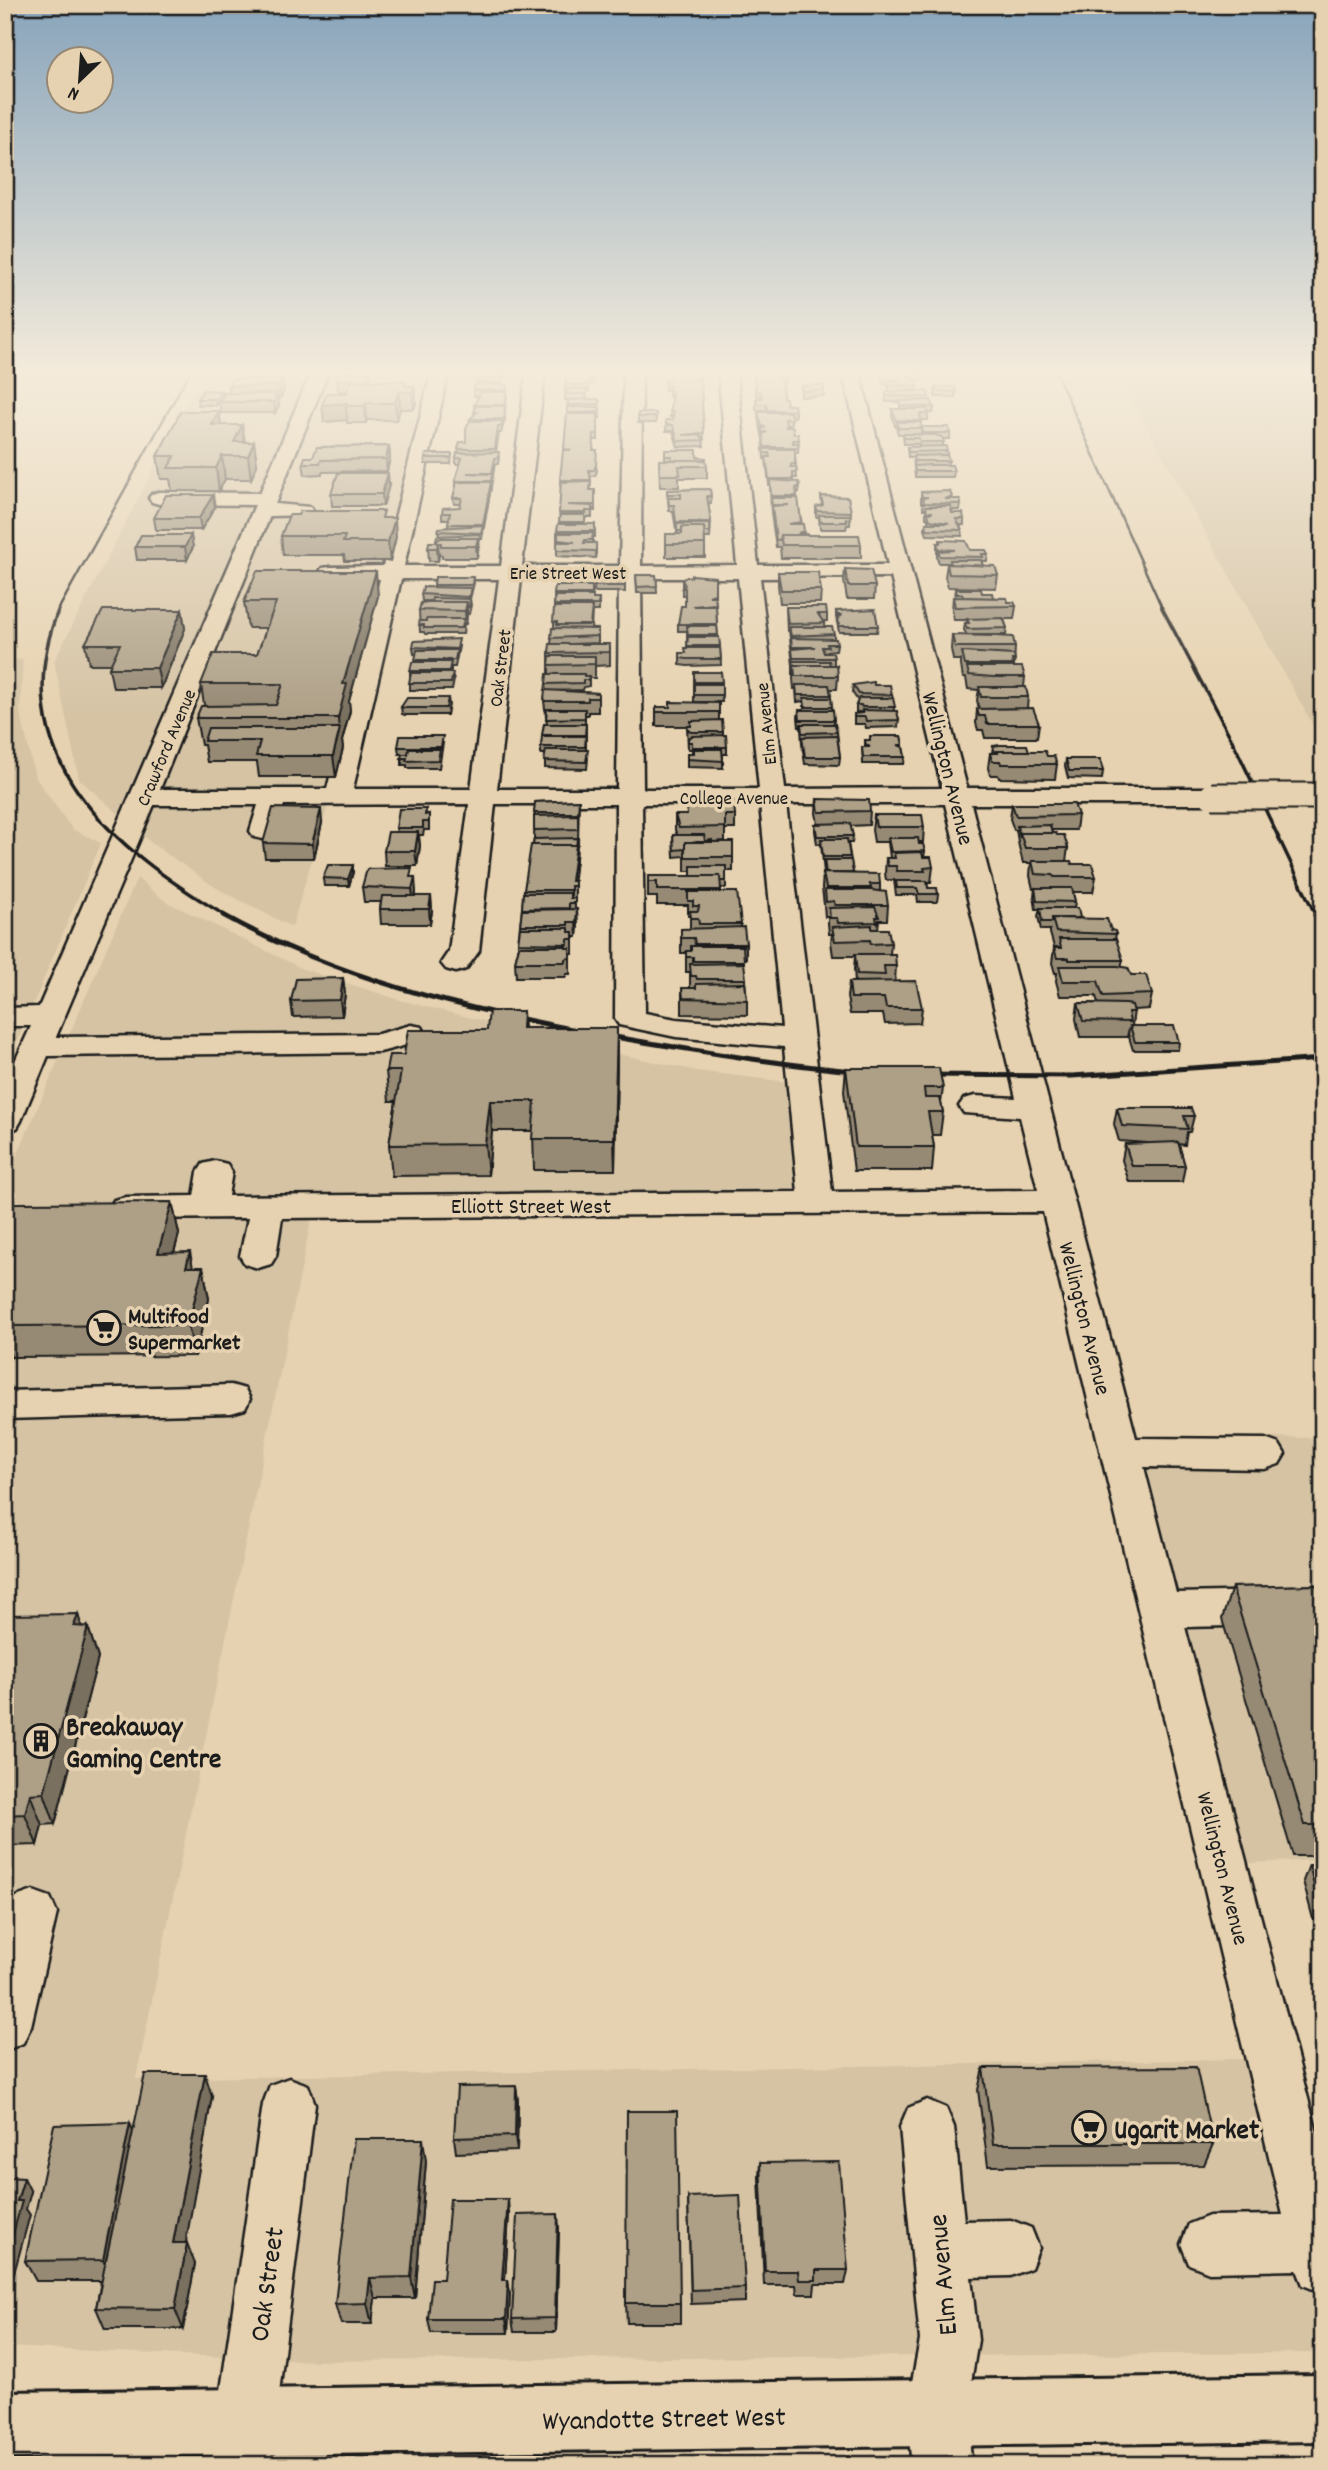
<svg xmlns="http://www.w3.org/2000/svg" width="1328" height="2470" font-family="Dekko,sans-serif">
<rect width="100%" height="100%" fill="#e6d2b0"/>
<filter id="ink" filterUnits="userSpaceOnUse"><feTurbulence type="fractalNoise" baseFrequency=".0143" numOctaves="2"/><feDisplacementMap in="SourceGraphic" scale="14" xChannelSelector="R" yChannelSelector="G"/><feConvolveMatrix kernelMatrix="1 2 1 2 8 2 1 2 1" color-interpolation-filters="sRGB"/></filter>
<g filter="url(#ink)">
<!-- built -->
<g fill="#d5c3a4">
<path d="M204 371H441L339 790 328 805 292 927 218 889 154 845 79 779 54 661Z"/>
<path d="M1115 371H1323V743L1280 666Z"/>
<path d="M5 659 23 660 20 711 35 777 72 829 101 843 5 1071Z"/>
<path d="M137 878 165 901 303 969 403 1001 609 1052 697 1071 788 1082 800 1203H30L8 1199 6 1181Z"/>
<path d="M312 1216 136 2079 1245 2059 1323 2150V2353L314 2361 5 2347V1220Z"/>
<path d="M1133 1436 1323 1438V1860L1245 1863Z"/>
</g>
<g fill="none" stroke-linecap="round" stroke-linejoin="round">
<!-- minor casing -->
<g stroke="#1c1c1c" stroke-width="5">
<g id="minor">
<path d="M312 370H329L275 504 310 507 313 511 310 515 270 516 160 789H327L380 579H330L322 578 319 573 322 568 330 567 383 566 432 370H449L404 566H501L527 370H545L522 566H620L624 370H642L641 566 737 565 718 370H736L758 565H888L842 370H859L967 788H1212L1221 790 1225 796 1221 802 1212 804H971L1136 1438 1265 1439 1279 1444 1285 1454 1279 1464 1265 1469 1144 1467 1176 1593 1274 1591 1289 1596 1295 1608 1289 1620 1274 1625 1185 1627 1323 2156V2293L1303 2285 1297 2270 1209 2272 1189 2264 1181 2244 1189 2224 1209 2216 1283 2215 1043 1212 282 1218 276 1256 271 1264 258 1268 245 1264 240 1256 248 1218 126 1219 114 1216 109 1208 114 1200 126 1197 194 1196 198 1172 203 1164 215 1161 227 1164 232 1172 228 1196 798 1192 784 1047 676 1037 619 1025 615 1019 616 804H495L479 951 466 969 456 972 446 969 441 963 449 951 469 804 284 805 272 837 263 839 254 837 250 831 258 805H154L56 1037 378 1034 411 1025 422 1027 426 1034 422 1041 380 1052 48 1056 21 1121 17 1128 5 1131V1083L31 1026H5V1008L39 1007 255 505 159 504 152 502 149 498 152 494 159 492 260 493ZM891 577 942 788 785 789 760 578ZM619 578 617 789H497L521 579ZM641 578H738L759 789H643ZM401 579H499L471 789H353ZM642 804H760L782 1028 676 1019 645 1013ZM786 804H945L1016 1098 975 1096 964 1099 959 1106 964 1113 1020 1117 1038 1190 832 1192Z"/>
<path d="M231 1385 245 1389 250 1399 245 1409 231 1413 5 1419V1391Z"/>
<path d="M33 1891 50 1897 57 1913 31 2026 23 2043 5 2051V1926L16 1897Z"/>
<path d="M289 2078 308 2085 315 2104 270 2465H210L263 2104 270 2085Z"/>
<path d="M927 2100 946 2108 954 2127 964 2221 1011 2220 1031 2228 1039 2248 1031 2268 1011 2276 971 2277 978 2340 966 2413 972 2465H912L906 2413 920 2340 900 2127 908 2108Z"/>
</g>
</g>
<!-- major casing -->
<g stroke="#1c1c1c" stroke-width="6">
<path id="major" d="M1323 2375V2441L5 2458V2392Z"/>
</g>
<!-- minor -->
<use href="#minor" fill="#e6d2b0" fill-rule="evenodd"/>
<!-- major -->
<use href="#major" fill="#e6d2b0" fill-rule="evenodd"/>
<!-- rail-far2 -->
<g stroke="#1c1c1c" stroke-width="2.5">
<path d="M1055 370 1163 610"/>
<path d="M58 610 191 370"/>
</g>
<!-- rail-far1 -->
<g stroke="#1c1c1c" stroke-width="3.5">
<path d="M59 608C0 757 115 850 226 916"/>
<path d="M1162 608 1234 744 1316 916"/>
</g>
<!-- rail -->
<g stroke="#1c1c1c" stroke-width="5">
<path d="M223 915C351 986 501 1018 644 1042 717 1054 791 1066 865 1072"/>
<path d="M1315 915 1323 932"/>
<path d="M921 1075 1072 1076 1323 1059"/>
</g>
<!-- minor-bridge casing -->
<g stroke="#1c1c1c" stroke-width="29" stroke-linecap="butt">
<path id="minor-bridge" d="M1212 796H1319"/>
</g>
<!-- minor-bridge -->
<use href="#minor-bridge" stroke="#e6d2b0" stroke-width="25"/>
</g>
<!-- wall -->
<g fill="#968a74" stroke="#1c1c1c" stroke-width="2">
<path d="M264 370H292L264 371Z"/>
<path d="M471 370H508L507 375H504L503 383H476L477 374H471Z"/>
<path d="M670 370H698L695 371V372L699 380 704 439H703L704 446 678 447 673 431H666V420H673V417H670L672 397H669V390H665L666 379H670Z"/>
<path d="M753 370H777L778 372H787L785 383H782L783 398 787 405 795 411V417L791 416V425H786V427L799 440 798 453H795L797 478H793V481L799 492 796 494 797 498 804 534 861 545V558H781L780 547H776L771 513 770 485H769L766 459H764L763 438 758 418V412H766V410H756V399L760 398V396H756Z"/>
<path d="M882 370 922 374 921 380H912L918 385 917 390 889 392 888 385 882 384Z"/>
<path d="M925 370H945L944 374H927Z"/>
<path d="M591 372H593V384H589V391H587L586 400 599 399 600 418H598V440H594L593 450 597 471 595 476H590L591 490H595V511H592V517H586L585 521V524H595V537H593V543H596V558L557 556V531L559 524 561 486H560V480L564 450 568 400H576H565V394L568 391H565V385Z"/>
<path d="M282 379 284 390 281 397H278L279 405 275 413H221L219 402 229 393 228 386Z"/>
<path d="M337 380 406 381V386H414L416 403 414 409H400L397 420H367L366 423H347V420L324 422 348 391H338Z"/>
<path d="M507 385V398L505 410V419L501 433H499L496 452 499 457 498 464H495L482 539H480L477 558H442V555H439L438 561H429L428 548 436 542V540L439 536 438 531 448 527 449 519H442V513L460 507 461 504H454L453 498 456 487 455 481 460 464H456V458L459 453 458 449 466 442 470 419 474 415V405L479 396H474V390Z"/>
<path d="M801 386 824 390V396L801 397Z"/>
<path d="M935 387 956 392 955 397H935Z"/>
<path d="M221 391 222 396 216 405H198L197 399Z"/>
<path d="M886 392 929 397V400L934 407 933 413H928V420H921V434H898L896 426H895L892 415V409H900V402H886Z"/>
<path d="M219 411 221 425H242L245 442H254L257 465 251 479H225L219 491H172L170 479H161L157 456Z"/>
<rect x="638" y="413" width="18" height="10"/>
<path d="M922 427 950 433V439H943V446L947 451 948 465 954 471 953 477H915L913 457H908L907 447H919V444H904L903 434 922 435Z"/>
<path d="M389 446 390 458 387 471 322 472V474L305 475 303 463 313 457Z"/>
<path d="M665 450 697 457 707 466V478H679V487H660L659 460H665Z"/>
<path d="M452 454 451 464H425V458Z"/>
<path d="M389 485 383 506H332L331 494Z"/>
<path d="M710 489 711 503H708L711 522 710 538H705V557H666V534H677V529H676L673 511H669L667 490Z"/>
<path d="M921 492 952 497 951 499 961 504 960 510H952V513L964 519V525H960L962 530V536L927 535 925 529 926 523H928V518H926V509H923V503H921Z"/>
<path d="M821 496 851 512 850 525H847L846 529H820L819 517H816V507L822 505Z"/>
<path d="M215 507 201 530H156L154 518Z"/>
<path d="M385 518 396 537 390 561H345L344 555H283L281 536Z"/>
<path d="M937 543 988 554 987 561H983L982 564 983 566 998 575 996 588 948 587 945 577 947 564 949 565V563H939L937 557Z"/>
<path d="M135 547H193L187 560H137Z"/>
<path d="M845 569 875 586 874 599H847L844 581Z"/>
<path d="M778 572 821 590 820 603H780L778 585Z"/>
<path d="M595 575H625V592H594Z"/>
<path d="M636 575H656L657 593H637Z"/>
<path d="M435 577H473L474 583 470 599 471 605 469 614H467L466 624H464L463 634H425L424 632H420L419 610 432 601H422L421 594 434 587Z"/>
<path d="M715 577V596L718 637 720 646 721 665 687 666 680 665V653H686L687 648V631H678V624L685 606V595H682V580Z"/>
<path d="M592 586 593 599H599V611H592L591 629H598V643L572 644H610V665L595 666V678H589V686L584 687 583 690 549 691 598 693V712H588V715H585V724H586V750L588 758 587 769 545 768V754H541V747L544 724H547L544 701 546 684 549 674V653L554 628V594Z"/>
<path d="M956 589 982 593 1008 602 1016 606 1014 619H1004L1007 628 1006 635H967L964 630 965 623H967V620H954L952 610 953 597H955Z"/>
<path d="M378 596 349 701 350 711 342 741 343 748 336 777H259L257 762H207L204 745H201L196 718 204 705 201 684 257 654 267 628H248L244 602Z"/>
<path d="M786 607 827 614V621H823L824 623V627L834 634V639L837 644 836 650 828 651 827 653 834 658V665L838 676 837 689H830L834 724 837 732 840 757 839 765 805 764 802 744 801 727H799L798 717 799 710H804V701L797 702 796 689H794L793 679V665L789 630 787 631Z"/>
<path d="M182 610 185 629 161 688H113L109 668 111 664H89L85 644Z"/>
<path d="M836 611 878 626 877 632H839L836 617Z"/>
<path d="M952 635 1015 647 1014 667 1025 677 1024 687 1028 697 1027 708 1039 724 1037 738H985L983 730H978L976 723 977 709H979L977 700 979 690 968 689 966 678H963L961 666V660H953L951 649Z"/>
<path d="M459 646 455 667H451V673L454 680 452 690H410V671L415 662 417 654H414L413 647Z"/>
<path d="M694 672H721L722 702H694Z"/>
<path d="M853 685H874L892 695 894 711 899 720 898 727 866 728 865 724H854V714L861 713V712H856V705L858 701 852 692Z"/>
<path d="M448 698 449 705 447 715H405L402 714 401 707Z"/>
<path d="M719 703V720L723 732V735L727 747V754H723V768L687 767V753H692V749H688L687 726H656V707H670Z"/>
<path d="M870 736H901L905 757 904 764H863L862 747H865V740H870Z"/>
<path d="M443 743 439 768H407V765H402V754H399L398 747Z"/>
<path d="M993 746 1029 751 1047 756 1057 764 1055 779 999 778 998 775H990L988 768 990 753H992Z"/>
<path d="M1066 759 1103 771 1102 779 1068 778 1065 766Z"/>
<path d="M817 799 870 811 869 825 850 826 853 836 852 843H848L853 873 880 884V891L888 905 887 920H879L878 929 891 943 890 954 896 966 895 981 922 1008 920 1023 885 1024 883 1014H850L847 997 849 982H855L854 969 855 956H833L831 942 832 934H829L828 923V917H825L824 905 822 888 823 873H824L821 844H817L815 831V824H818L816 813Z"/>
<path d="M579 800 578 844H577L576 859 573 881H575V909L578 924 577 937H573V954H570V974H566V977H516L515 962 518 950V943L524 890 534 839 535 802Z"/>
<path d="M1012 804 1078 815 1076 830H1051L1052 833 1057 835 1068 848 1066 861 1096 877 1093 892H1073L1075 902 1074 908 1080 918 1111 930 1116 934 1115 939 1123 960 1121 967 1152 994 1149 1009 1134 1010 1132 1026 1179 1042 1178 1050H1133L1128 1034 1129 1028 1127 1037H1080L1076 1019 1078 1003H1098L1096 996H1060L1056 981 1057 973H1055L1052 963 1054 948 1058 947H1054L1050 933V930H1041L1038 916 1040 909H1036L1034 896 1035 889H1033L1030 876 1031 863H1023L1019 847 1016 830H1014L1010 819Z"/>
<path d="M426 809V815L429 814V830H424L423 835H419L420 846 417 866H385L384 851 397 832 396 828Z"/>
<path d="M675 815H735V829H725V841L712 842 733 857V871H726V888H721V892L741 924V927L746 944V959H743L747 1000V1015L682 1014V988H690V972H686V953H681V929H690V916H688V905H657V897H648V882L691 876V871H685V856L674 857 673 835H677L675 830Z"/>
<path d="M874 815 924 827 923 842H918L919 844 925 851 924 857 933 867 931 882H927L928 888 938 894 937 902H918L917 895H896L894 880H886L885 873 886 858H890L888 842H874L872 830Z"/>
<path d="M322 823 314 858H265L263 843Z"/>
<path d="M353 865V872L349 886H324L323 878Z"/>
<path d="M413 877 416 892V896H431L432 911 430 924H381L380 909 381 902H364L362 887Z"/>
<path d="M343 978 345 994 342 1016 293 1017 291 1001Z"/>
<path d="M523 1011 524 1028 617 1058 615 1170H534L533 1131H492L488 1175 392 1176 389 1145 396 1101H389L386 1071 404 1055 487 1030Z"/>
<path d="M846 1068 943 1088 941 1103 943 1112 940 1135H932L934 1147 932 1171H854L844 1091Z"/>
<path d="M1117 1108 1194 1116 1190 1132H1187L1185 1145 1179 1144 1185 1166 1182 1182H1129L1122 1160 1125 1144 1148 1143 1119 1141 1114 1124Z"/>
<path d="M172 1202 179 1234 174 1253 193 1267H203L209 1299 195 1356 11 1357 5 1364V1209Z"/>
<path d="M1323 1585V1856H1293L1222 1619 1232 1587Z"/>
<path d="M5 1615 88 1627 98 1658 55 1824 42 1825 37 1845 5 1846Z"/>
<path d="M1309 1865H1323V1919H1313L1303 1881Z"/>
<path d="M1323 1934V1953L1320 1941Z"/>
<path d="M983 2068 1213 2144 1204 2165 988 2166 978 2090Z"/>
<path d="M516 2086 518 2101 517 2151 456 2153 454 2138Z"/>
<path d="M212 2096 185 2243 195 2264 183 2329H105L96 2308 101 2281H36L25 2261 133 2132Z"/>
<path d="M426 2161 415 2298H375L372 2324H341L335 2304Z"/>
<path d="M760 2163 848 2270 845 2284H815L814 2294H797L796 2285H764L759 2177Z"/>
<path d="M688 2197 745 2288V2302L691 2304Z"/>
<path d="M509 2214 505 2280H508L510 2294 508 2333H431L428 2319 443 2279Z"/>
<path d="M559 2228 556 2332H514L512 2319Z"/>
<path d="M626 2303H680V2323H627Z"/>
</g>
<!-- shaded-wall -->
<g fill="#7a705e" stroke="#1c1c1c" stroke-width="2">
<path d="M282 379 284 390 281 397 279 386Z"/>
<path d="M414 386 416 403 414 409 412 392Z"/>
<path d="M221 391 222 396 216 405V399Z"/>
<path d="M399 392 400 409 397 420 395 403Z"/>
<path d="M277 394 279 405 275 413 274 402Z"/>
<path d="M347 403 346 406 347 420 324 422 322 405Z"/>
<path d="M366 403 367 420 366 423 365 406Z"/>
<path d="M219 411 222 434 212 425Z"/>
<path d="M242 425 245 447 234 442Z"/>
<path d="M254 442 257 465 251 479 248 456Z"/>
<path d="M389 446 390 458 387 471 386 459Z"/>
<path d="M222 456 225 479 219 491 216 468Z"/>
<path d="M388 473 389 485 383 506 382 494Z"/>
<path d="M491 482V488L483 530V524Z"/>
<path d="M800 486 799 492 795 494 796 488Z"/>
<path d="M213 495 215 507 201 530 199 518Z"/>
<path d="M395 518 396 537 390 561 388 542Z"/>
<path d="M191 535 193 547 187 560 185 547Z"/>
<path d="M478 538V550L477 558 476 546Z"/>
<path d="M438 543 439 555 438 561 437 548Z"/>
<path d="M376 571 378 596 349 701 350 711 342 741 343 748 336 777 333 756 339 732 338 718 343 684Z"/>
<path d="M467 602V615L466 624 465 611Z"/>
<path d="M182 610 185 629 161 688 157 668Z"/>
<path d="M321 809 322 823 314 858 312 844Z"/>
<path d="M418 832 420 846 417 866 415 851Z"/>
<path d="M577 838 576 859 573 886H571V896V881Z"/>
<path d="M353 865V872L349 886 348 879Z"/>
<path d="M415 877 416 892 414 904 412 889Z"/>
<path d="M431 896 432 911 430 924 429 909Z"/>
<path d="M577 909 578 924 577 937 576 922Z"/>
<path d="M343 978 345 994 342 1016 340 1000Z"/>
<path d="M617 1028V1058L615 1170 614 1139Z"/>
<path d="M490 1101 492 1131 488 1175 485 1144Z"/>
<path d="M172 1202 179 1234 165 1284 158 1253Z"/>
<path d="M190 1252 196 1284 186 1267Z"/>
<path d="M203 1267 209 1299 195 1356 188 1325Z"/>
<path d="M5 1340 11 1357 5 1364Z"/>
<path d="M78 1614 85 1638 88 1627 98 1658 55 1824 44 1793 74 1626Z"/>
<path d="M30 1794 42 1825 37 1845 25 1814Z"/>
<path d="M205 2074 212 2096 182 2264 173 2243Z"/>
<path d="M516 2086 518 2101 517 2151 515 2136Z"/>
<path d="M130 2123 138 2145 113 2281 103 2260Z"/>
<path d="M423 2139 426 2161 415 2298 411 2277Z"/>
<path d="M24 2178 31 2192 26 2209 30 2215 5 2306V2263L17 2201Z"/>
<path d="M508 2199 509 2214 504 2294 502 2280Z"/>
<path d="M558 2214 559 2228 556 2332 555 2318Z"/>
<path d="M187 2243 195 2264 183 2329 175 2309Z"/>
<path d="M370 2278 375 2298 372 2324 367 2303Z"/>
<path d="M508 2280 510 2294 508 2333 506 2319Z"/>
</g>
<!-- building -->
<g fill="#aea087" stroke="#1c1c1c" stroke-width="2">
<path d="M567 370H591V372H593V378H589V385H565Z"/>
<path d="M670 370H695V372L699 374V378L696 380H700L701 385 704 433 683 435H700L704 440 678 441 673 425H666V420H673V411H670L672 391H669V385H665L666 379H671Z"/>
<path d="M754 370H777L778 372H787L785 378H779L782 385 783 398H786L787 405H794L795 411 767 410 766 404H757L756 399 762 398 760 391H756Z"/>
<path d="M882 370H920L922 374 908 375 912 380H917L918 385 889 386 888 381 901 380 882 379Z"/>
<path d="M340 372H372L368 381 337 380Z"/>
<path d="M477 372H504L503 378H476Z"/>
<path d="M232 379H282L279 386H228Z"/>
<path d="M351 381H406L404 386H414L412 392H399L395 403H366L365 406H346L347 403 322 405 327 393H347Z"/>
<path d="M475 384 507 385 506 390H474Z"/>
<path d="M823 385 824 390 802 391 801 386Z"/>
<path d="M935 387H955L956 392 936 391Z"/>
<path d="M570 389H587L586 394H565Z"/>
<path d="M203 390 221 391 216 399H197Z"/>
<path d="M928 391 929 397 887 396 886 392Z"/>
<path d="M481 392H507L505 405H474Z"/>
<path d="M224 393 277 394 274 402H219Z"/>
<path d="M599 399V404L568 405V400Z"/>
<path d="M931 400 934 407 901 406 900 401Z"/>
<path d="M476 406H504L505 413 504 419H470L477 412H474Z"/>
<path d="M567 407H599L600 412 567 413Z"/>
<path d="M892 409H927L929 414H920L921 421 896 420Z"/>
<path d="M181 411H219L212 425H242L234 442H254L248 456H222L216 468H168L175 456H157Z"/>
<path d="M758 412H790L792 419H785L786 427H793L794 434H798L799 440H793V443H798V447H764L763 434 767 432H762V428H766L762 426Z"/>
<rect x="638" y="413" width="18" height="4"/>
<path d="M567 414H598V434H594L593 450H597L596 465 594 470H589L591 480H560L563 450H571L564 449Z"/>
<path d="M470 421H503L501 427H498L495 449H458L460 442H466V428Z"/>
<path d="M897 422H920L922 428H898Z"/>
<path d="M922 427H949L950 433H923Z"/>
<path d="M903 434 936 435 942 437 944 442H920L919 438H904Z"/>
<path d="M389 446 386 459 321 460 320 463H303L305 457H313L317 447Z"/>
<path d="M946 446 947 451 908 452 907 447Z"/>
<path d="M763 449H795V464H791V467H796L797 472H793V479H769L766 457H770L769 453H764Z"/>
<path d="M665 450H697V457L706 458V460H671L672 456H665Z"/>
<path d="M499 452 498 458H495L492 473H467L492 474 491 481H455L462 458H456L457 453Z"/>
<path d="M426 454H452L451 458H425Z"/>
<path d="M947 455 949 461H914L913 456Z"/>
<path d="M659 460H706L707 466H679L680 475H660Z"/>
<path d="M931 465H952L954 471H915L914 466Z"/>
<path d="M338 473H388L382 494H331Z"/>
<path d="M770 480 799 482 800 486 796 488 797 496H771Z"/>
<path d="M591 481 590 490H595V505H567L592 506V511H586V513H559L561 482Z"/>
<path d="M457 482H491L483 524H448L450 513H442L443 508 460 507 462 498H453Z"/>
<path d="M710 489 711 496H707L711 522H676L674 505H669L668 498H681V494H667V490Z"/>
<path d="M950 491 952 497 945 499H960L961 504 924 503 923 498 928 497H922L921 492Z"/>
<path d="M166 495H213L199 518H154Z"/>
<path d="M821 496 848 497 851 512 817 511 816 507 823 505Z"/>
<path d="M771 498H798L801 522 788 524H803L804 531 798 533 809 535H780V540H776L772 506 789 505H772Z"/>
<path d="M926 506H951L952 513H963L964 519H956L962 530 927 529 926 523H949L930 520 928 513 933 512H927Z"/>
<path d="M300 511H384L382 518H395L388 542H343L345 536H281L289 515H298Z"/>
<path d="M560 515H585V522H559Z"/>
<path d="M819 515H850L851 519H846L847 522H820Z"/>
<path d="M558 524H595V531H557Z"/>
<path d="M677 524H710V532H705L704 527H682V531H677Z"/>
<path d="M483 525 481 533 438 531 439 528Z"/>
<path d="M682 527H704L705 544H666V534H682Z"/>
<path d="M558 533H593L592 540H585L584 543H596V551L557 550V542H575L558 540Z"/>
<path d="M480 534 478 542V538H442L436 540 437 536Z"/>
<path d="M141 535H191L185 547H135Z"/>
<path d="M780 535H859L861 545H782Z"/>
<path d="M442 538H478L476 546H441V543H438L437 548H428L429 542H437L438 539Z"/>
<path d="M940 540 966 541 970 550H986L988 554H982L983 557 940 556 938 551 955 550 939 549 937 543H940Z"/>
<path d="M950 560H981L983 566 951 565Z"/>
<path d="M947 564 995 566 998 575 949 574Z"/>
<path d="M845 569 871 570 875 586H848Z"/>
<path d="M257 571H376L343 684H347L338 718H196L201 706 276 705 283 684H201L213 654H257L276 602H244Z"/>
<path d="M778 572H818L821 590H781Z"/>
<path d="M595 575H625V586H594Z"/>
<path d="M636 575H656L657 586 637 587Z"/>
<path d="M691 575 715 577V594L709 596H715L716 604 693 606H716L717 624H678L681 606H685V588H682L685 585 682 580 686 577H691Z"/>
<path d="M435 577H473L472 585H434Z"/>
<path d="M555 586H592V594H554Z"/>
<path d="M423 587 471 588 469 597 421 594Z"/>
<path d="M956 589H981L982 593H992L993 598 963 597 962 594H957Z"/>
<path d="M555 596H593V599H599L598 605H554Z"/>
<path d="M953 597 1007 598 1008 602H1014L1016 606 955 607Z"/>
<path d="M432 598 470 599 469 607H467V602H431Z"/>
<path d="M428 602H467L465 611 419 610 421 603Z"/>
<path d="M554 607H592L590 625H557V622H553Z"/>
<path d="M786 607H826L827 614H818L824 623 788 624Z"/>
<path d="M875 609 878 626H839L838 617 842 615H837L836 611Z"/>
<path d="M103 610H182L157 668H109L120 644H85Z"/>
<path d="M1003 618 1007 628 967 629 965 623H969L967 619Z"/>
<path d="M426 619H464L462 628H424V625H419L420 621H426Z"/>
<path d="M687 626H717L718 635H688Z"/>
<path d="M789 627H832L834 634 791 636Z"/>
<path d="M552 628 598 629V636L551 638Z"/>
<path d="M952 635 995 636 1013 637 1015 647H955Z"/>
<path d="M688 637H719L720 646H687Z"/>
<path d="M791 638 836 639 837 644H827L828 647H822L824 653H833L834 658H793L792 649 815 647H792Z"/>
<path d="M459 639 457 649 413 647 414 641Z"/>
<path d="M550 644H610V652L549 653Z"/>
<path d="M685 648H720L721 659H687L680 658V653H686Z"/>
<path d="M417 650H457L455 660H415Z"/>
<path d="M962 652 1014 655 1015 660H1012L1013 665H965Z"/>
<path d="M550 656H595V664L549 665Z"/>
<path d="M793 661H829L830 665H794Z"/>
<path d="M412 662H451L449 671H410Z"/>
<path d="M794 665H837L838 676H795Z"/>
<path d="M967 667H1022L1025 677H993L969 675Z"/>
<path d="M694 672H721L722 682H694Z"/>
<path d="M411 673H453L451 683H409Z"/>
<path d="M547 674H584V676H589V680H583V683L546 684Z"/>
<path d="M874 682V685H890L892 695 859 694 853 685Z"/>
<rect x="694" y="684" width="28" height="11"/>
<path d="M796 685H829L831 695H797Z"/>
<path d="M979 687H1026L1028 697H981Z"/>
<path d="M545 690 598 693V698H588V701H544Z"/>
<path d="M407 698H448L446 708H405L401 707Z"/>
<path d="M804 698H831L832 707H805Z"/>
<path d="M859 698H893L895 707H862L861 705H856Z"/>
<path d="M670 702 719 703V712H656V707H670Z"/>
<path d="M1033 708 1039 724H987L985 716H979L977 709Z"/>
<path d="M547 709H585V718L546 719Z"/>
<path d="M799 710H833L834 720H800Z"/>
<path d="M862 710 897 711 899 720 866 721 865 717H854V714L863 713Z"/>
<path d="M722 720 723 732H691L688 730 687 726H691V721Z"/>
<path d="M544 724H586L585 735H542Z"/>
<path d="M801 724H835L837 732 802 733Z"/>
<path d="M208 728H340L333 756H256L260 741H204Z"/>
<path d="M726 735 727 747H692V742H688V738L692 736Z"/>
<path d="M400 736H443L441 747H398Z"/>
<path d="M542 736H586L585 747H541Z"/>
<path d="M837 736 840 757H805L802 737Z"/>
<path d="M870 736H901L903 745H898L903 747 905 757H863L862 747H870L866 745 865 740H870Z"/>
<path d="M999 745H1027L1029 751H997L996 753H995L993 746Z"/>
<path d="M409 749H440L438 760 406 761 407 758H401L402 754H408Z"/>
<path d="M694 749H722L723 761 687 759V753H694Z"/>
<path d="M546 750H588L586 762 544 761Z"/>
<path d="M997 751H1045L1047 756H1054L1057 764H1001L1000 761H992L990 753H998Z"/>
<path d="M1066 759H1100L1103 771H1069Z"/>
<path d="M817 799 869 800 870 811 819 812Z"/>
<path d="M579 800 578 813H534L535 802Z"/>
<path d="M686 801H734L735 815H725V827L679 828 675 815H687Z"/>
<path d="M1012 804H1074L1078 815 1016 816Z"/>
<path d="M273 808 321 809 312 844 263 843Z"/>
<path d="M399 809H426L425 815 429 814V822H423V828H396Z"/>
<path d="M578 815V829L534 830V816Z"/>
<path d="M874 815H922L924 827H876Z"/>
<path d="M850 823 853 836H817L815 824Z"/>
<path d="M1050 825 1052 833H1020V838L1017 826Z"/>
<path d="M388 832H418L415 851H384Z"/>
<path d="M1020 833H1056L1057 835H1064L1068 848H1025Z"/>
<path d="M673 835H704L705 841 712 840V842H685V849L674 850Z"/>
<path d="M577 838 576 848V845H533L534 839Z"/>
<path d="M888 838H918L919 844H923L925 851 891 852Z"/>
<path d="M821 839H847L850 857H823Z"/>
<rect x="685" y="842" width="48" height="15"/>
<path d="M531 845H576L571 881H575V886H571V890H524Z"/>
<path d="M922 852 923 857H931L933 867 924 868 925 871H897L896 866H888L886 858H895L894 853Z"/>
<path d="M824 860H851L853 873H826Z"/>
<path d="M1032 861H1071L1072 864H1092L1096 877H1054L1053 875 1035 874Z"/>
<path d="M328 865H353L348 879 323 878Z"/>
<path d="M691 866H726V881H720V876H691Z"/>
<path d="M412 868 410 877H415L412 889 362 887 367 869Z"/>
<path d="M823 873 879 874 880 884H870L871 888H826Z"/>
<path d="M648 876H720L721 890H657V882H648Z"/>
<path d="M896 881H927L928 888H937L938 894H919L917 888H897Z"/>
<path d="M1035 888H1072L1075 902 1037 901Z"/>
<path d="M825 890H871L886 892 888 905H835L834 901 826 902Z"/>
<path d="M688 892H737L741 924H699L698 918H691L690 911H698L699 906H693V901H688Z"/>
<path d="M523 893H570V898H575V903H569V908L522 909Z"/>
<path d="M382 896H431L429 909H380Z"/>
<path d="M875 907 879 917H876L877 922 838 923 837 918H830L829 908Z"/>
<path d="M1040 908H1078L1080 918H1052V922H1042Z"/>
<path d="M577 909 576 922H568V925H520L522 910Z"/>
<path d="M1052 918 1107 919 1111 930 1115 931 1116 934 1056 932Z"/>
<path d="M872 925V929H888L891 943 871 944 870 940 835 941 832 927Z"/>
<path d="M744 927 746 944H695L694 938H681V929Z"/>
<path d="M520 928H569V932H573V939H568V944L518 943Z"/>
<path d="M1059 939H1116L1123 960H1069V958H1057L1054 948H1061Z"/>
<path d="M519 946H566V948H570V958L565 959V962H515Z"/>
<path d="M691 946H743L744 961H693V957H686V951H691Z"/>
<path d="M855 954H895L896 966H884L885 975 857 974Z"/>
<path d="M744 963 746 979H697L696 976H691L690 964Z"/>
<path d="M1059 966H1117L1128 968 1131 975H1146L1152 994 1103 996 1098 981H1063Z"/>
<path d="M343 978 340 1000 291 1001 296 979Z"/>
<path d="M916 981 922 1008H886L884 998H851L849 982Z"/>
<path d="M745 983 747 1000 683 998 682 988H696V984Z"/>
<path d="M1078 1003 1126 1004 1132 1005 1134 1012H1128L1130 1022 1083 1021Z"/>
<path d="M489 1011H523L522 1028H617L614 1139H532L535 1101H490L485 1144 389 1145 401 1071H386L389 1055H404L408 1030H487Z"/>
<path d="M1130 1026H1174L1179 1042H1135Z"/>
<path d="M846 1068H939L943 1088H924L925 1098H940L943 1112H928L934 1147H856Z"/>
<path d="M1117 1108H1191L1194 1116H1184L1188 1129 1122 1126Z"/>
<path d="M1178 1142 1185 1166H1132L1125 1144Z"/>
<path d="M172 1202 158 1253 190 1252 186 1267H203L188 1325 5 1326V1209L16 1203Z"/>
<path d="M1323 1585V1825H1305L1232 1587Z"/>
<path d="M78 1614 74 1626 88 1627 44 1793 30 1794 25 1814 5 1815V1615Z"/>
<path d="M1309 1865H1323V1903H1319Z"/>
<path d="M1196 2067 1213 2144H993L983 2068Z"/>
<path d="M145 2074H205L173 2243H187L175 2309 96 2308Z"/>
<path d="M516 2086 515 2136 454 2138 457 2087Z"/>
<path d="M627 2111H677L680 2303H626Z"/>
<path d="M130 2123 103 2260 25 2261 54 2125Z"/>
<path d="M354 2139H423L411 2277 370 2278 367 2303 335 2304Z"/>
<path d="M839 2162 848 2270H816V2280H799L798 2271H765L760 2163Z"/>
<path d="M5 2177 24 2178 17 2201H22L5 2263Z"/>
<path d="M740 2195 745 2288 691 2290 688 2197Z"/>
<path d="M450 2199H508L502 2280H508L506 2319H428L432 2279H443Z"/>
<path d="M558 2214 555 2318 512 2319 517 2215Z"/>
</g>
</g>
<!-- sky -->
<linearGradient id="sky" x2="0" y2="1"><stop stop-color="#88a4bb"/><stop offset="0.52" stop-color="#f4ebdb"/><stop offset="1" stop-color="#f4ebdb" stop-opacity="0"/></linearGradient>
<rect width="1328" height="716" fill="url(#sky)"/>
<!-- icons -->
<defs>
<g id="supermarket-ring" transform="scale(1.75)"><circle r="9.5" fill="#e6d2b0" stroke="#1c1c1c" stroke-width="1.5"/><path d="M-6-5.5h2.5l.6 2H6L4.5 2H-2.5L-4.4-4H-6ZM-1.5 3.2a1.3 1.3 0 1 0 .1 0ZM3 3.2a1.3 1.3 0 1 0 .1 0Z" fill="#1c1c1c"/></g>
<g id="building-ring" transform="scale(1.75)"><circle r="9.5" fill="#e6d2b0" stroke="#1c1c1c" stroke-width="1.5"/><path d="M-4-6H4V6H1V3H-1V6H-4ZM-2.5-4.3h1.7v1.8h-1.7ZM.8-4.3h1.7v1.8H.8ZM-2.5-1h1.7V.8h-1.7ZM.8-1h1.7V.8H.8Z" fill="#1c1c1c"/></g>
</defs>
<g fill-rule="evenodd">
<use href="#supermarket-ring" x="104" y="1328"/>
<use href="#building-ring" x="41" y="1741"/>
<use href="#supermarket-ring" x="1089" y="2128"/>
</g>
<g text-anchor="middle" stroke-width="7" stroke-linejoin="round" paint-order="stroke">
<!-- far-street labels -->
<g font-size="19" fill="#1c1c1c" stroke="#e6d2b0">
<text x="568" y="579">Erie Street West</text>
<text transform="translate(499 668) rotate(-83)" y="7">Oak Street</text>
<text transform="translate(765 724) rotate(-96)" y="7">Elm Avenue</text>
<text transform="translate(165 747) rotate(-67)" y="7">Crawford Avenue</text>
<text x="734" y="804">College Avenue</text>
</g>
<!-- street labels -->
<g font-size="23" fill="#1c1c1c" stroke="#e6d2b0">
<text transform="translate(949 768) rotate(76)" y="8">Wellington Avenue</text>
<text x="531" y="1213">Elliott Street West</text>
<text transform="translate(1086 1318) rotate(76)" y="8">Wellington Avenue</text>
<text transform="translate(1224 1868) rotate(76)" y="8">Wellington Avenue</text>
</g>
<!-- poi labels -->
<g font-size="23" font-weight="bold" fill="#1c1c1c" stroke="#e6d2b0" text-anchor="start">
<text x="128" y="1323">Multifood<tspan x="128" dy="26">Supermarket</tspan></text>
</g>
<!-- near-poi labels -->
<g font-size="28" font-weight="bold" fill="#1c1c1c" stroke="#e6d2b0" text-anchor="start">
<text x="66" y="1735">Breakaway<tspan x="66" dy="32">Gaming Centre</tspan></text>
<text x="1114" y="2138">Ugarit Market</text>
</g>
<!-- near-street labels -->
<g font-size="28" fill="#1c1c1c" stroke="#e6d2b0">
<text transform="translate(941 2275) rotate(-95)" y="10">Elm Avenue</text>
<text transform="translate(265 2284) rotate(-82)" y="10">Oak Street</text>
<text transform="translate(664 2417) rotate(-1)" y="10">Wyandotte Street West</text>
</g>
</g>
<!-- margin -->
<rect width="1328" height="2470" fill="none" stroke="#e6d2b0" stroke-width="28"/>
<rect x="14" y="14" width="1300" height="2442" fill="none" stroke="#1c1c1c" stroke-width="2.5" filter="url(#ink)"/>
<!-- north arrow -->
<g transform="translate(80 80) rotate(205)"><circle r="33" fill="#e6d2b0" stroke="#958975" stroke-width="2"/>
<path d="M0-5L12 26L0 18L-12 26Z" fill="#1c1c1c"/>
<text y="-10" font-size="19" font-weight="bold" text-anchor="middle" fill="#1c1c1c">N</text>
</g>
</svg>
